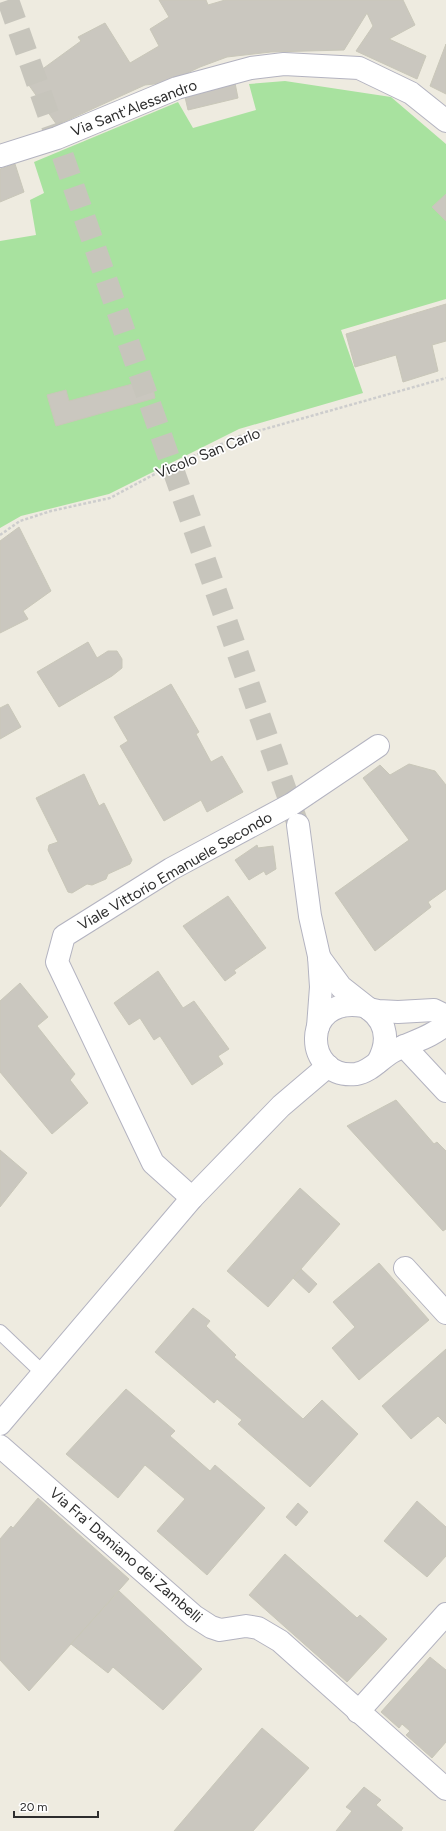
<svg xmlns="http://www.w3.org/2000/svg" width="446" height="1831" font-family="Figtree,sans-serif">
<rect width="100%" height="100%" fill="#eeebe0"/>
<!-- green -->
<path fill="#a8e29f" d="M285 81 391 97 446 144V299L341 330 363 393 239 429 109 494 21 516 0 528V241L36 235 30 200 44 193 34 162 178 102 193 128 256 110 249 84Z"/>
<!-- building -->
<g fill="#cac7bf" stroke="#c9c7b9">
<path d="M159 0H206L208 5 225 0H403L415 25 389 39 426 56 417 79 356 51 373 26 367 13 344 50 271 52 227 57 200 67 181 76 163 83 145 85 57 125 26 81 81 41 78 37 105 23 130 63 159 46 150 29 169 17Z"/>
<path d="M446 44V94L430 86Z"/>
<path d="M235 83 238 98 188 110 185 97Z"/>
<path d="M15 164 24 192 0 202V169Z"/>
<path d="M446 194V221L432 207Z"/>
<path d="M446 304V341L432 345 438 371 403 382 396 355 355 367 346 334Z"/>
<path d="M151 379 155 398 56 426 47 395 66 390 69 401Z"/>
<path d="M19 527 51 591 23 611 28 619 0 633V541Z"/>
<path d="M88 642 97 658 108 651H117L122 659V668L112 676 59 707 37 672Z"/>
<path d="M171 684 199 732 196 734 211 762 222 756 243 792 207 812 201 800 164 821 120 746 128 741 114 717Z"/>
<path d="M8 704 21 727 0 739V708Z"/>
<path d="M409 764 435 771 446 785V889L428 902 431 907 375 951 335 893 409 840 363 778 380 765 390 775Z"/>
<path d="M84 774 99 806 104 803 132 860 130 864 108 874 106 879 92 885 87 884 72 893 68 892 48 850 49 845 58 842 36 798Z"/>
<path d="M257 845 258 848 273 846 276 869 266 875 264 871 249 880 235 860Z"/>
<path d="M228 896 266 948 236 969 234 970 236 973 225 981 183 926Z"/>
<path d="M158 971 183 1008 194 1001 229 1049 218 1056 223 1064 192 1085 160 1036 154 1040 140 1018 129 1025 114 1003Z"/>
<path d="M20 983 48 1017 37 1026 75 1074 70 1080 88 1103 52 1134 0 1072V1001Z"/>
<path d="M396 1100 434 1144 437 1142 446 1151V1229L443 1231 347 1126Z"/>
<path d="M0 1150 27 1173 0 1207Z"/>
<path d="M300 1188 340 1224 268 1307 227 1271Z"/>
<path d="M379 1263 429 1320 359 1380 332 1348 355 1327 333 1302Z"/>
<path d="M301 1269 317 1284 309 1293 293 1278Z"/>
<path d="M193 1308 210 1321 206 1326 236 1355 234 1357 303 1419 322 1400 358 1434 310 1487 238 1424 242 1420 217 1399 214 1403 155 1352Z"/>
<path d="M446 1349V1424L438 1416 411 1439 382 1406Z"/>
<path d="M126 1389 175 1431 170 1436 210 1471 215 1465 265 1508 207 1575 157 1531 185 1499 145 1465 118 1498 66 1454Z"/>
<path d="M38 1498 129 1579 29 1691 0 1660V1539L11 1526 13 1528Z"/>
<path d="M417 1501 446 1527V1556L427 1577 384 1541Z"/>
<path d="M298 1503 308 1512 296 1526 286 1517Z"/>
<path d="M285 1554 357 1618 360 1615 387 1639 347 1682 249 1595Z"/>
<path d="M119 1591 202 1669 163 1710 113 1667 108 1673 71 1644Z"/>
<path d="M430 1657 446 1670V1742L432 1758 406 1735 410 1731 402 1724 399 1728 381 1712Z"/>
<path d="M262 1728 309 1768 253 1831H174Z"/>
<path d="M364 1787 381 1800 376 1805 403 1828 401 1831H336L352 1811 346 1807Z"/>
</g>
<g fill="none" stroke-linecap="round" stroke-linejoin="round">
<!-- street-tunnel -->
<path stroke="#c7c5bc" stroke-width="22" stroke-dasharray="22 11" stroke-linecap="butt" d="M8 0 297 822"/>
<!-- lane casing -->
<g stroke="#b3b3c0" stroke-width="16">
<path id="lane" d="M0 1332 43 1373"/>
</g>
<!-- street casing -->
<g stroke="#b3b3c0" stroke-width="24">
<g id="street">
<path d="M0 156 57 138 177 88 251 68 284 64 359 68 411 93 446 121"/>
<path d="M298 825 310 916 319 956 321 987 318 1027"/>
<path d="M319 957 341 987 369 1009"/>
<path d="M404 1046 446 1091"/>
<path d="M192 1198 153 1163 57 962 64 936 171 869 292 804 378 746"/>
<path d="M405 1268 446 1313"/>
<path d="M0 1446 194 1616 211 1627 220 1630 246 1626 258 1628 280 1641 446 1789"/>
<path d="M358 1712 446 1614"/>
</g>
</g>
<!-- secondary casing -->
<g stroke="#b3b3c0" stroke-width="24">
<g id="secondary">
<path d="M363 1006C300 995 303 1080 356 1074 370 1072 380 1059 392 1052 410 1042 431 1038 446 1024"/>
<path d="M369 1009 378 1011 398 1012 434 1010 446 1016"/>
<path d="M369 1009C388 1023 389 1042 378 1062"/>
<path d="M0 1424 192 1198 281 1106 328 1066"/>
</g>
</g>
<!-- path -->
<path stroke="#cdcdcd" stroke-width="2.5" stroke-dasharray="3 2" stroke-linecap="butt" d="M0 535 20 521 51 511 110 498 168 467 240 436 446 378"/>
<!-- lane -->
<use href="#lane" stroke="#fff" stroke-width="14"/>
<!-- street -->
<use href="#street" stroke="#fff" stroke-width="22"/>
<!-- secondary -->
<use href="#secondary" stroke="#fff" stroke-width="22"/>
</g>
<g text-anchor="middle" stroke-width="3.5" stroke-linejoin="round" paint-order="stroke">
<!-- street labels -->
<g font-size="15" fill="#2d2d2d" stroke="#fff">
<text transform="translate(134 108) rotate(-21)" y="5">Via Sant'Alessandro</text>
<text transform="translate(208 453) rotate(-22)" y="5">Vicolo San Carlo</text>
<text transform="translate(175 871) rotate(-30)" y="5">Viale Vittorio Emanuele Secondo</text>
<text transform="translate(126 1555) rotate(41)" y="5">Via Fra' Damiano dei Zambelli</text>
</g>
</g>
<!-- scale -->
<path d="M14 1811v6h84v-6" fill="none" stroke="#2d2d2d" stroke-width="2"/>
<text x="20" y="1811" font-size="12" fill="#2d2d2d" stroke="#ffffff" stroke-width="3" paint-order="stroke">20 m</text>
</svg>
